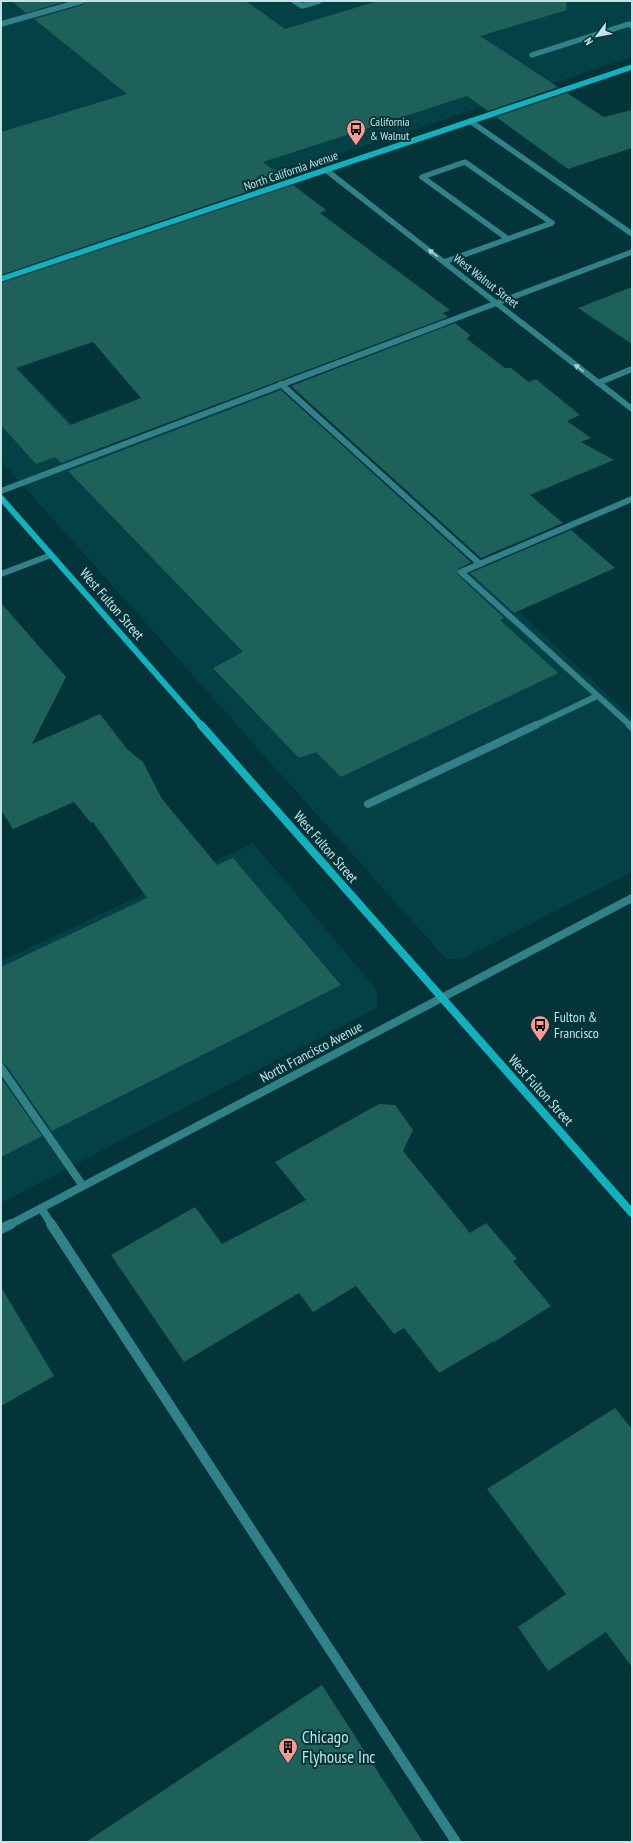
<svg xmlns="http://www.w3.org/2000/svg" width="633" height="1843" font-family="'PT Sans Narrow',sans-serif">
<rect width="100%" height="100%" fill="#023439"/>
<!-- built -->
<g fill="#044146">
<path d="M1 1H632V57L1 267Z"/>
<path d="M1 351 99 451 274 384 632 717V872L462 959H446L1 461Z"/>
<path d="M253 843 377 990V1008L1 1203V961Z"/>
</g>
<!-- building -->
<g fill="#1e615a" fill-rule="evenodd">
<path d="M12 1H66L26 13Z"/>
<path d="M86 1H246L285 29 378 1H566L567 10 480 36 558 87 488 111 467 96 263 162 285 179 1 275V132L127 94 34 19 83 5Z"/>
<path d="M567 93 604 117 632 110V148L568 169 496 117Z"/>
<path d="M293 185 326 210 320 213 450 310 443 313 448 317 61 463 55 457 36 464 1 425V283ZM93 342 141 398 70 425 16 368Z"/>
<path d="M632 287V344L578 308Z"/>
<path d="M455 323 470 335 467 339 505 368H511L529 382 536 379 580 415 567 421 591 438 581 442 614 460 530 495 563 523 481 558 291 386Z"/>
<path d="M281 390 471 562 458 569V575L504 618 500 620 558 673 341 777 316 752 299 758 213 668 243 652 68 471Z"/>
<path d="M571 530 615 568 514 613 470 573Z"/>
<path d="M1 603 66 677 32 744 100 714 127 749 143 762 162 799 217 865 233 858 341 985 52 1131 6 1065 1 1063V967L147 898 93 822 91 823 74 802 13 829 1 810Z"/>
<path d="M1 1078 42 1136 1 1157Z"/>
<path d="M379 1104 395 1105 413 1130 403 1151 470 1233 486 1223 517 1259 513 1261 551 1306 494 1342V1341L439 1373 404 1328 394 1334 356 1286 313 1312 299 1293 184 1362 111 1255 195 1207 222 1244 306 1200 275 1162Z"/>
<path d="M1 1287 54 1376 1 1406Z"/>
<path d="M615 1408 632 1429V1667L606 1632 548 1671 518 1627 566 1594 487 1489Z"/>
<path d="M322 1685 423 1842H86Z"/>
</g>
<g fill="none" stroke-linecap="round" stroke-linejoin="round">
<!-- lane-far3 -->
<g stroke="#338188" stroke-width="5.5">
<path d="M294 1 302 6 319 1"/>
<path d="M532 55 629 24 632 26"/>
<path d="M470 121 632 234"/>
<path d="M465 162 552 223 508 239 422 177Z"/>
<path d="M444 262 508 239"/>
<path d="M441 324 632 252"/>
</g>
<!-- lane-far2 -->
<g stroke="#338188" stroke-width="6">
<path d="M281 384 480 564"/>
<path d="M1 491 444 323"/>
<path d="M1 574 51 555"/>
<path d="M534 726 597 696"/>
<path d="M631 726 461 572 632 499"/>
</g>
<!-- lane-far1 -->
<g stroke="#338188" stroke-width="8">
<path d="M630 725 632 727"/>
<path d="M368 804 536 725"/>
<path d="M1 1068 83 1186"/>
<path d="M41 1208 52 1225"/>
</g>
<!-- lane -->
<path stroke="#338188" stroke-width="10" d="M51 1224 456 1842"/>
<!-- street-far3 -->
<g stroke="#338188" stroke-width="5.5">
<path d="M1 24 82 1"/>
<path d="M326 170 523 324"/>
</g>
<!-- street-far2 -->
<g stroke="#338188" stroke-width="6">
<path d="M522 323 632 409"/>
<path d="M598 383 632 369"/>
</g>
<!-- street-far1 -->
<path stroke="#338188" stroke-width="8" d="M9 1225 632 898"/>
<!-- street -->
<path stroke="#338188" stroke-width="10" d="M1 1229 11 1224"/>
<!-- secondary-far2 -->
<path stroke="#15b0bc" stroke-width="5.5" d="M1 279 632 67"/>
<!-- secondary-far1 -->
<path stroke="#15b0bc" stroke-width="6" d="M1 498 202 726"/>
<!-- secondary -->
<path stroke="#15b0bc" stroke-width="8" d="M201 725 632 1213"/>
</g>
<!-- one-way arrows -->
<defs><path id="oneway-solid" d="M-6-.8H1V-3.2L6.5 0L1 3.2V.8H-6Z"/></defs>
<g fill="#a8cfd2">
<use href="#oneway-solid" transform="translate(433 253) rotate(-142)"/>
<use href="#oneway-solid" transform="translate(579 368) rotate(-142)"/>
</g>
<!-- icons -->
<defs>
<g id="bus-pin" transform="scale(1)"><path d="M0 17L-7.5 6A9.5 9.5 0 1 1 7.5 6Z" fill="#f59c95" stroke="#023439"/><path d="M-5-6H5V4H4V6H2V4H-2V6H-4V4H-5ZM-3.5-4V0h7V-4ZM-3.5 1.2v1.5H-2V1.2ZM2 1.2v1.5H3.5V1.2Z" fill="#111"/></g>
<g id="building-pin" transform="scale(1)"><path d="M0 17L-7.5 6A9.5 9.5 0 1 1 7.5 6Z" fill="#f59c95" stroke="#023439"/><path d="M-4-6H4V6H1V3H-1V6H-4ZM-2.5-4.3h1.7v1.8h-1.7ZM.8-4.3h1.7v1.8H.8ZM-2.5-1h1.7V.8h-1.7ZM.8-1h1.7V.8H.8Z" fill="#111"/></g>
</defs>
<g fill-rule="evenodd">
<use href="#bus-pin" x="356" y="129"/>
<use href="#bus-pin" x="540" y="1025"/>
<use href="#building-pin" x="288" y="1747"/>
</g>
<g text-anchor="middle" stroke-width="4" stroke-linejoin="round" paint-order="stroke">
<!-- far-poi labels -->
<g font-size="12" fill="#c5e2e5" stroke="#023439" text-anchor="start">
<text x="370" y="126">California<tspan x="370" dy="14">&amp; Walnut</tspan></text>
</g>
<!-- far-street labels -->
<g font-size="12" fill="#c5e2e5" stroke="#023439">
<text transform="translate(291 171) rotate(-19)" y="4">North California Avenue</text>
<text transform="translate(486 281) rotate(38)" y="4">West Walnut Street</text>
</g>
<!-- street labels -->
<g font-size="14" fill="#c5e2e5" stroke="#023439">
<text transform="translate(112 604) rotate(49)" y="5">West Fulton Street</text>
<text transform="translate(326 847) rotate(49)" y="5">West Fulton Street</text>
<text transform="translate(311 1052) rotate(-28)" y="5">North Francisco Avenue</text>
<text transform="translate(541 1090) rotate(48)" y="5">West Fulton Street</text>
</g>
<!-- poi labels -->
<g font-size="14" fill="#c5e2e5" stroke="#023439" text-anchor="start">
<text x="554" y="1022">Fulton &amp;<tspan x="554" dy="16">Francisco</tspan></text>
</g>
<!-- near-poi labels -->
<g font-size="17" fill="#c5e2e5" stroke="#023439" text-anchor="start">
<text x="302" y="1743">Chicago<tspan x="302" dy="20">Flyhouse Inc</tspan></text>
</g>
</g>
<!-- border -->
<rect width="633" height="1843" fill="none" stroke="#c5e2e5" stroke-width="4"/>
<!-- north arrow -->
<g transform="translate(597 36) rotate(238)" stroke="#023439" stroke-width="3" paint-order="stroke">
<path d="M0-3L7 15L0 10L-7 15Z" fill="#c5e2e5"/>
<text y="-6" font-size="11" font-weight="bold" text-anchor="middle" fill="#c5e2e5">N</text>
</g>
</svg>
